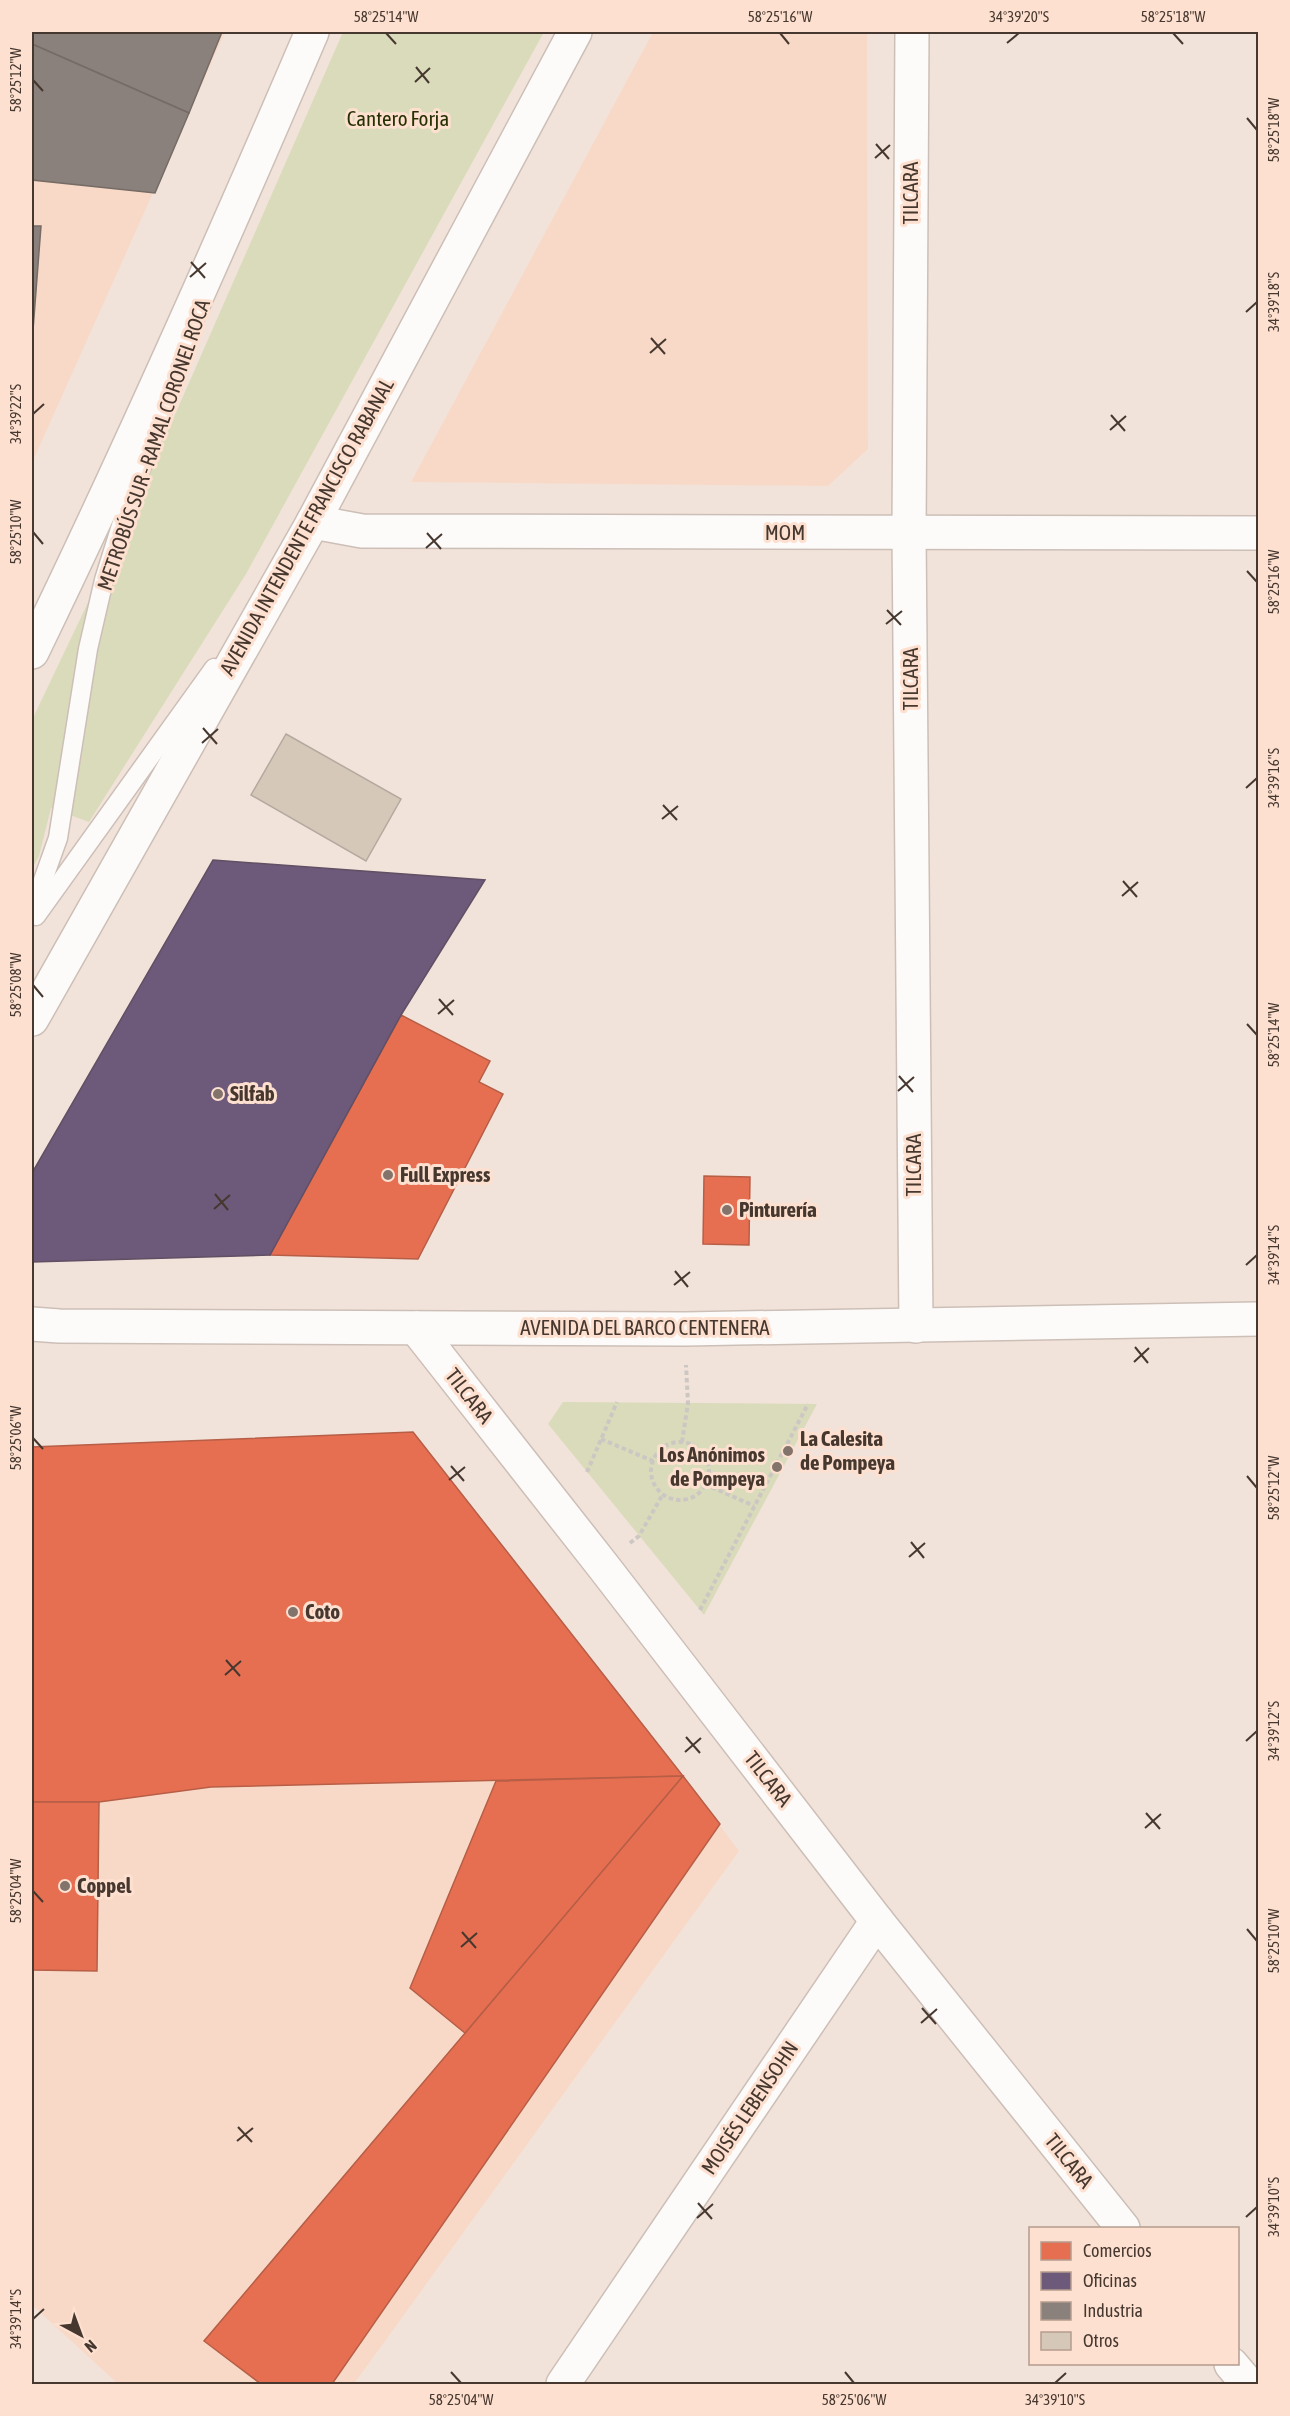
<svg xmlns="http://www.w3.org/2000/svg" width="1290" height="2416" font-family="'Asap Condensed',sans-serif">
<rect width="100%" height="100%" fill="#f2e3da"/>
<!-- built -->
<g fill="#f8d9c7">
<path d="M32 32H225L32 463Z"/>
<path d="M653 32H867L868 449 828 486 411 482Z"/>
<path d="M413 1432 683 1776 739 1851 354 2384H118L32 2305V1447Z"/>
</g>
<!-- green -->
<g fill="#d9dbbb">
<path d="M343 32H544L246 574 89 822 51 808 39 856 32 869V720L145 483Z"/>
<path d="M563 1402 817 1404 704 1615 548 1424Z"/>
</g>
<!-- shops -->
<g fill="#e76f51" stroke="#b75e47" stroke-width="1.5">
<path d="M401 1015 490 1061 479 1082 503 1094 418 1259 270 1255Z"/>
<path d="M704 1176 750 1177 749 1245 703 1244Z"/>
<path d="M413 1432 683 1776 211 1787 99 1802H32V1447Z"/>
<path d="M683 1776 720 1824 332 2384H261L204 2341Z"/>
<path d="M683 1776 465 2033 410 1988 496 1781Z"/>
<path d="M32 1802H99L97 1971 32 1970Z"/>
</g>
<!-- offices -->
<path fill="#6d597a" stroke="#614f64" stroke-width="1.5" d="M213 860 485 880 401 1015 270 1255 32 1262V1173Z"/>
<!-- industry -->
<g fill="#8a817c" stroke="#766b65" stroke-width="1.5">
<path d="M32 32H222L189 113 32 44Z"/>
<path d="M32 44 189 113 155 193 32 180Z"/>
<path d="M32 226H41L32 343Z"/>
</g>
<!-- building -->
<path fill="#d5c8b9" stroke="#b4a99f" stroke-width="1.5" d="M286 734 401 799 366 861 251 795Z"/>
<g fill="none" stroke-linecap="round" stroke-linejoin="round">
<!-- service casing -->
<g stroke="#ccbfb7" stroke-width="21">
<g id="service">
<path d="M32 911 58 838 88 649 104 580 129 500 175 380"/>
<path d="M36 916 214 668"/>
</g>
</g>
<!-- minor casing -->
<g stroke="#ccbfb7" stroke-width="36">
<g id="minor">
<path d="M912 32 909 533 916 1326"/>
<path d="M313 522 362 531 1258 533"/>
<path d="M416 1328 603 1566 877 1921 1123 2228"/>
<path d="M1231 2364 1248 2384"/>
<path d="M563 2384 877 1921"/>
</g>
</g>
<!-- secondary casing -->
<g stroke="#ccbfb7" stroke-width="36">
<g id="secondary">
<path d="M32 652C131 448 223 240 312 32"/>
<path d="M32 1019 313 522 575 32"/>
<path d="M32 1324 59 1326 685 1329 1258 1319"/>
</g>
</g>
<!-- path -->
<g stroke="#cdc7c3" stroke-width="4" stroke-dasharray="4.5 3" stroke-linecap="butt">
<path d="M601 1439 653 1461"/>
<path d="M682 1442 688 1403 686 1365"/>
<circle cx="680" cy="1471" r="29"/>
<path d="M704 1456 714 1450"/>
<path d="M587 1472 617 1402"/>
<path d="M705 1484 754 1506"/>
<path d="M630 1543 639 1536 663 1494"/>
<path d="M700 1610 808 1404"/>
</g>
<!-- service -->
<use href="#service" stroke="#fdfbf9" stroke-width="18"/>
<!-- minor -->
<use href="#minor" stroke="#fdfbf9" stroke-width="33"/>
<!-- secondary -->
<use href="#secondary" stroke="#fdfbf9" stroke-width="33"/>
</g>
<!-- ticks -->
<path fill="none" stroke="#46372f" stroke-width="2" d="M386 33 396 44M780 33 789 44M1173 33 1183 44M1007 43 1019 33M416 67 429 83M33 80 43 91M415 82 430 68M1247 118 1257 130M876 144 889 159M875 158 890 145M191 262 205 278M190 277 206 263M1246 312 1257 302M651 338 665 354M650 353 666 339M33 414 44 404M1111 415 1125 431M1110 430 1126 416M33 532 43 544M427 533 441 549M426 548 442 534M1247 571 1257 582M887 610 901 625M886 624 902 611M203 728 217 744M202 743 218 729M1246 788 1257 778M663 805 677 820M662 819 678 806M1123 881 1137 897M1122 896 1138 882M33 985 43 997M439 999 453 1015M438 1014 454 1000M1247 1024 1257 1035M899 1076 913 1092M898 1091 914 1077M215 1194 228 1210M214 1209 230 1195M1246 1265 1257 1255M675 1271 688 1287M674 1285 690 1272M1135 1347 1148 1363M1134 1362 1149 1348M33 1438 43 1449M451 1466 464 1481M1247 1476 1257 1488M449 1480 465 1467M911 1542 924 1558M909 1557 925 1543M226 1660 240 1676M225 1675 241 1661M686 1737 700 1753M1246 1741 1257 1731M685 1752 701 1738M1146 1813 1160 1829M1145 1828 1161 1814M33 1891 43 1902M1247 1929 1257 1941M462 1932 476 1948M461 1947 477 1933M922 2008 936 2024M921 2023 937 2009M238 2127 252 2142M237 2141 253 2128M698 2203 712 2219M1246 2217 1257 2207M697 2218 713 2204M33 2319 44 2309M451 2372 461 2383M845 2372 854 2383M1055 2383 1066 2373"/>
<!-- markers -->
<g fill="#82736b" stroke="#fde0cf" stroke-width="2">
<circle cx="218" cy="1094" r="6"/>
<circle cx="388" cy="1175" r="6"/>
<circle cx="727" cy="1210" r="6"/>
<circle cx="788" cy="1451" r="6"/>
<circle cx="777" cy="1467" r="6"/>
<circle cx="293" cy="1612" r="6"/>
<circle cx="65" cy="1886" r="6"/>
</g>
<g text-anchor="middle" stroke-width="6" stroke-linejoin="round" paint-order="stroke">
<!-- park labels -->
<g font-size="21" fill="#253002" stroke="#fde0cf">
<text x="398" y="126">Cantero Forja</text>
</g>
<!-- street labels -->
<g font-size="21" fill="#46372f" stroke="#fde0cf">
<text transform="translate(911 193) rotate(-90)" y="7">TILCARA</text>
<text transform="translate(154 445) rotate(-71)" y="7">METROBÚS SUR - RAMAL CORONEL ROCA</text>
<text transform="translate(307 527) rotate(-61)" y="7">AVENIDA INTENDENTE FRANCISCO RABANAL</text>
<text x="785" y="540">MOM</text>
<text transform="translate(911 679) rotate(-90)" y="7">TILCARA</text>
<text transform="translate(914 1165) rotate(-90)" y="7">TILCARA</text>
<text x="645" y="1335">AVENIDA DEL BARCO CENTENERA</text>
<text transform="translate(469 1396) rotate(52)" y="7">TILCARA</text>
<text transform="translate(768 1779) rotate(52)" y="7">TILCARA</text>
<text transform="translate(750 2108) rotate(-56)" y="7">MOISÉS LEBENSOHN</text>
<text transform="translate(1069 2161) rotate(51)" y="7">TILCARA</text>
</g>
<!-- poi labels -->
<g font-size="21" font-weight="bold" fill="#46372f" stroke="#fde0cf" text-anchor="start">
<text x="230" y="1101">Silfab</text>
<text x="400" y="1182">Full Express</text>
<text x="739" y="1217">Pinturería</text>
<text x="800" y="1446">La Calesita<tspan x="800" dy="24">de Pompeya</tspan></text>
<text x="765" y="1462" text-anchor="end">Los Anónimos<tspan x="765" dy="24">de Pompeya</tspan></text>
<text x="305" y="1619">Coto</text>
<text x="77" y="1893">Coppel</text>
</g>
</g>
<!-- border -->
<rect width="1290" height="2416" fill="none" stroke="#fde0cf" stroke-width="66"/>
<!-- legend -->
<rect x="1029" y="2227" width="210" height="138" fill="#fde0cf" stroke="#b49c8f" stroke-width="1.5"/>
<rect x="1041" y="2242" width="30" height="18" fill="#e76f51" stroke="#b49c8f" stroke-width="1.5"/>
<text x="1083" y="2257" font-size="18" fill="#46372f">Comercios</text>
<rect x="1041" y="2272" width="30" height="18" fill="#6d597a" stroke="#b49c8f" stroke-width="1.5"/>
<text x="1083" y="2287" font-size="18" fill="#46372f">Oficinas</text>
<rect x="1041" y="2302" width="30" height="18" fill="#8a817c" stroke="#b49c8f" stroke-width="1.5"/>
<text x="1083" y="2317" font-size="18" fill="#46372f">Industria</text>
<rect x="1041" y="2332" width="30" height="18" fill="#d5c8b9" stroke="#b49c8f" stroke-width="1.5"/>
<text x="1083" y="2347" font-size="18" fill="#46372f">Otros</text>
<!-- north arrow -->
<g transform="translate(81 2335) rotate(139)" stroke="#fde0cf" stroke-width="4.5" paint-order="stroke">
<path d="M0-4.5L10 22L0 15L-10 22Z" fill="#46372f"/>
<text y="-9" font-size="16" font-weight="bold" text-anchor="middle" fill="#46372f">N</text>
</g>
<rect x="33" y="33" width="1224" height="2350" fill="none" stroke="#46372f" stroke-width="2"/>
<g font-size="15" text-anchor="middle" fill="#46372f">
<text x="386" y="22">58°25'14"W</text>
<text x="780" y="22">58°25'16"W</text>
<text x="1019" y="22">34°39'20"S</text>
<text x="1173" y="22">58°25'18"W</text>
<text transform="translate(16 80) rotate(-90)" y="5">58°25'12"W</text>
<text transform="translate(1274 130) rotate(-90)" y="5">58°25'18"W</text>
<text transform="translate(1274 302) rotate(-90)" y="5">34°39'18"S</text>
<text transform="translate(16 414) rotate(-90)" y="5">34°39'22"S</text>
<text transform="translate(16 532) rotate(-90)" y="5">58°25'10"W</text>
<text transform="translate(1274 582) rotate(-90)" y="5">58°25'16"W</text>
<text transform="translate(1274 778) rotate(-90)" y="5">34°39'16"S</text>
<text transform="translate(16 985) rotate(-90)" y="5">58°25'08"W</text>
<text transform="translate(1274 1035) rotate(-90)" y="5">58°25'14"W</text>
<text transform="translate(1274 1255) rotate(-90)" y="5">34°39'14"S</text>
<text transform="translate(16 1438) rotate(-90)" y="5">58°25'06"W</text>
<text transform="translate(1274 1488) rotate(-90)" y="5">58°25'12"W</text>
<text transform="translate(1274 1731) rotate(-90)" y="5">34°39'12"S</text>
<text transform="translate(16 1891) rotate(-90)" y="5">58°25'04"W</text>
<text transform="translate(1274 1941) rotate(-90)" y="5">58°25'10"W</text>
<text transform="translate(1274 2207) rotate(-90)" y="5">34°39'10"S</text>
<text transform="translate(16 2319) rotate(-90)" y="5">34°39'14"S</text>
<text x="461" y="2405">58°25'04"W</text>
<text x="854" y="2405">58°25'06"W</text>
<text x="1055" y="2405">34°39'10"S</text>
</g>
</svg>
